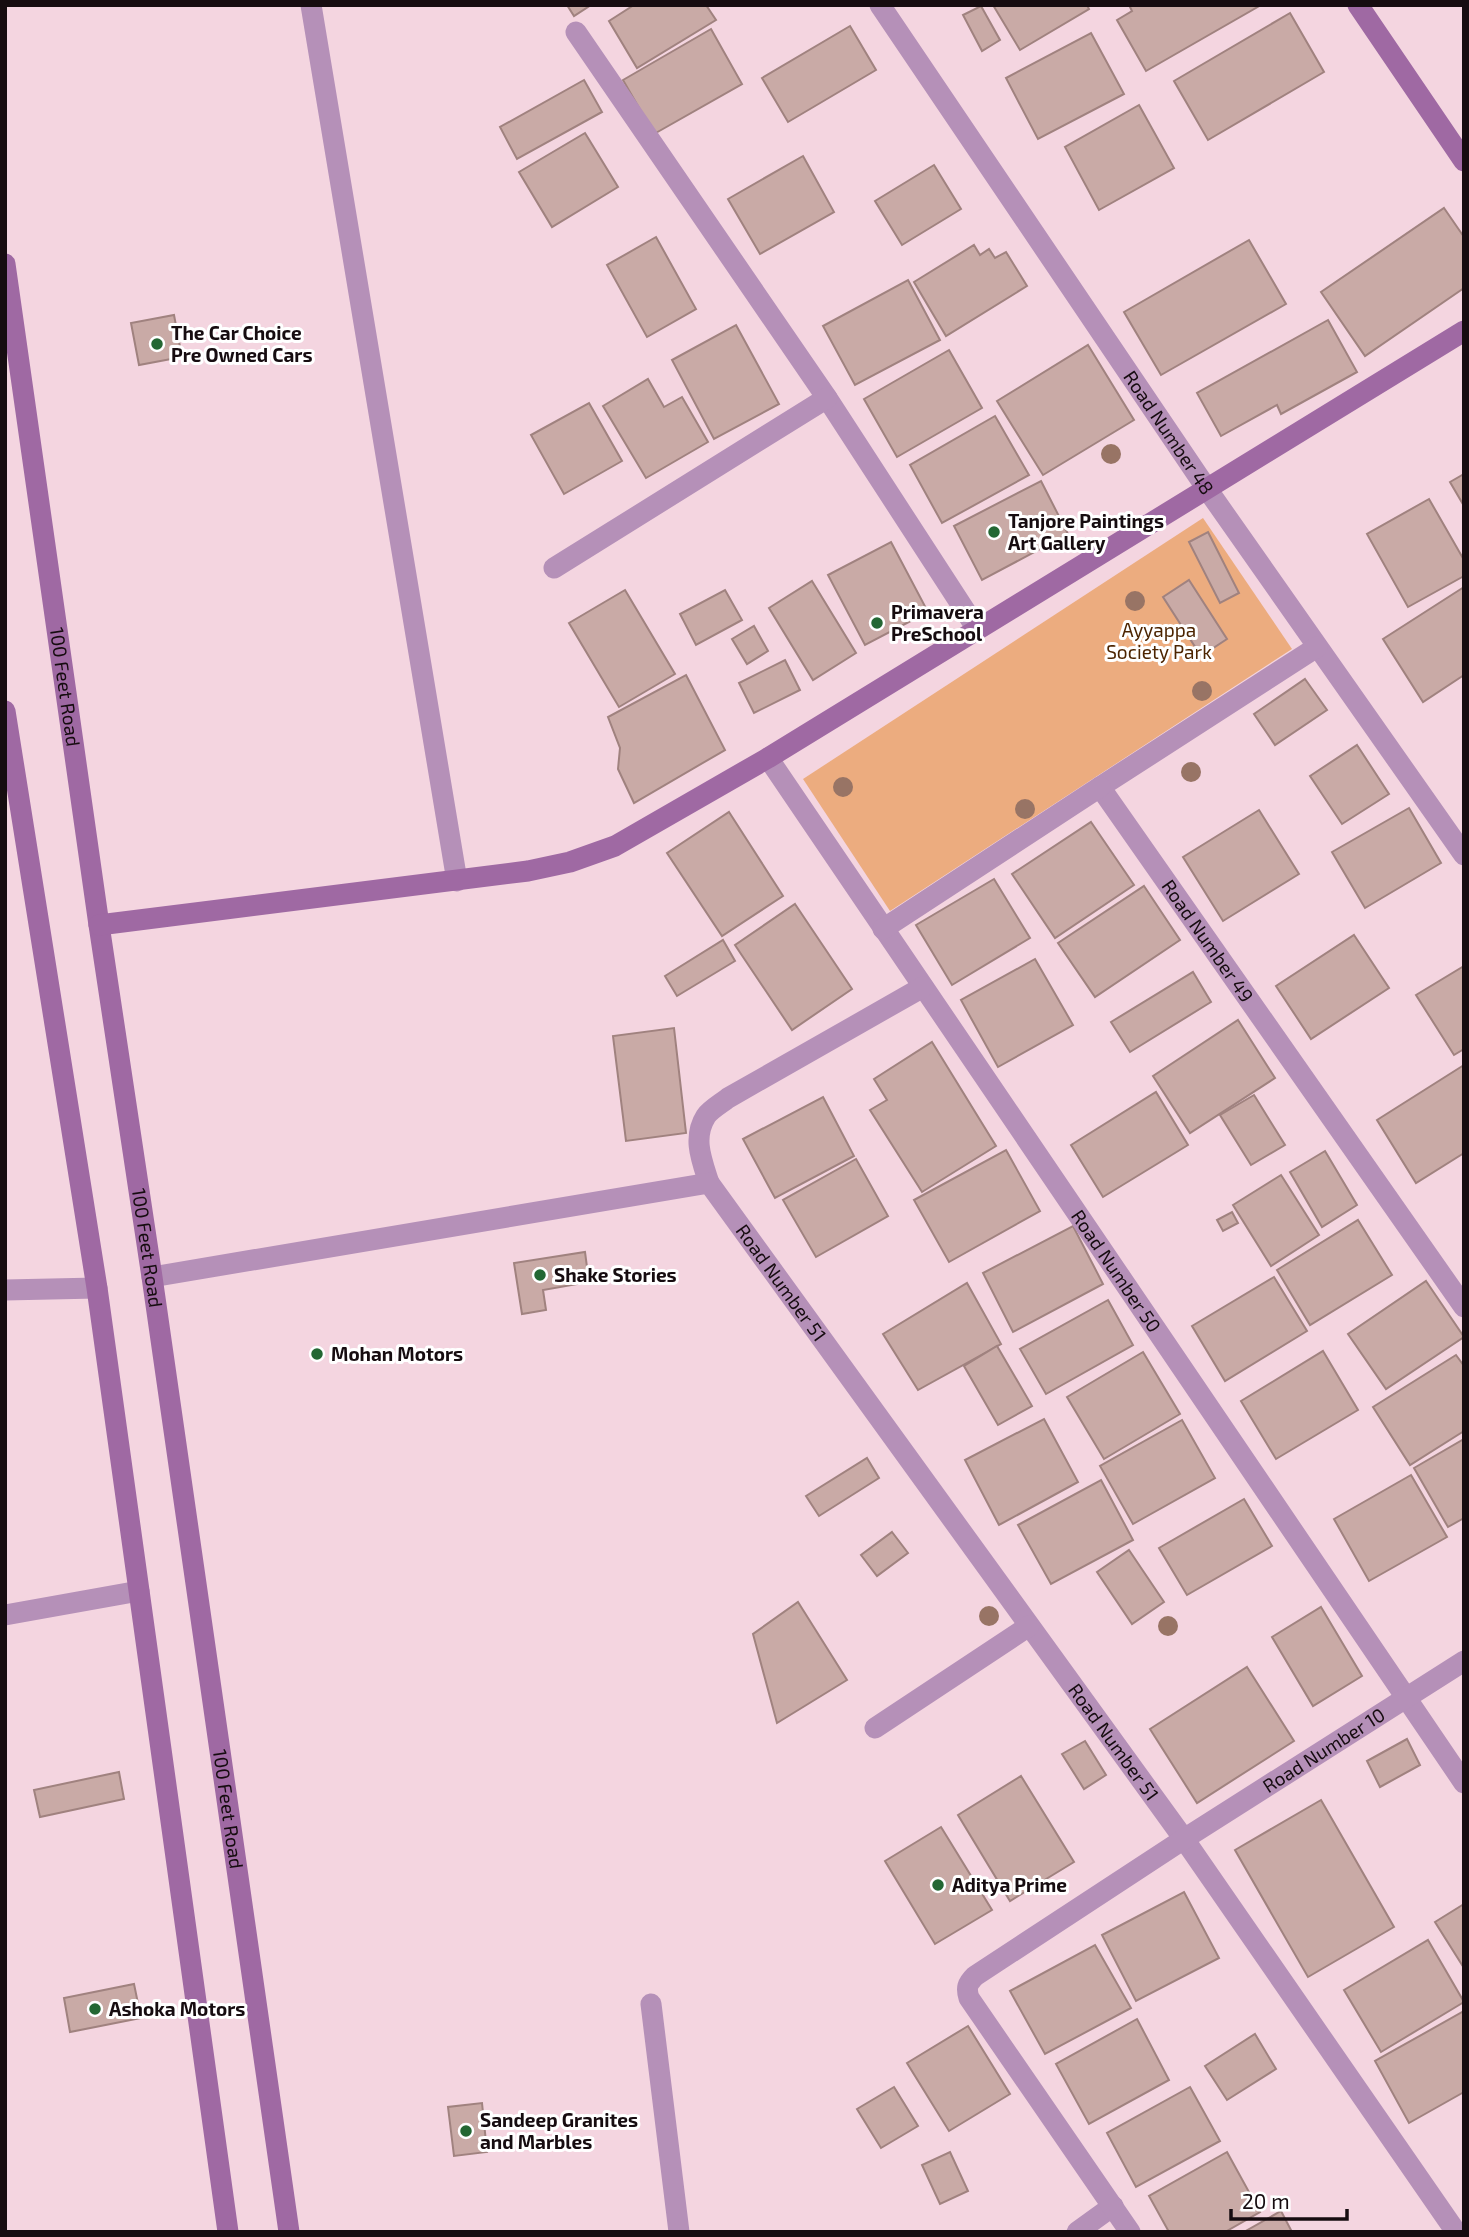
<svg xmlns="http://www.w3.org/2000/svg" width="1469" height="2237" font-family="'Exo 2',sans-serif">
<rect width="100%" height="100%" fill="#f4d5e0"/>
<!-- green -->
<path fill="#ecac7f" d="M1203 518 1292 649 890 911 803 779Z"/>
<!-- building -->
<g fill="#c9aaa6" stroke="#a0827f" stroke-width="2">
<path d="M567 5H591L574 16Z"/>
<path d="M634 5H706L716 20 637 68 609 21Z"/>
<path d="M993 5H1087L1089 9 1020 50Z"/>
<path d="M1129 5H1261L1146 71 1117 20 1132 11Z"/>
<path d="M981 6 1000 40 982 51 963 15Z"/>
<path d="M1290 13 1324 72 1208 140 1174 81Z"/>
<path d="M850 26 876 70 788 122 762 78Z"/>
<path d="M711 29 742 84 654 134 623 80Z"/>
<path d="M1091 33 1124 94 1038 139 1006 78Z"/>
<path d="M584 80 602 112 517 159 500 127Z"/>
<path d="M1139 105 1174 168 1099 210 1065 147Z"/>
<path d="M585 133 618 187 552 227 519 172Z"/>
<path d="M803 156 834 212 760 254 728 199Z"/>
<path d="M934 165 961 209 902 245 875 201Z"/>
<path d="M1444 208 1464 237V288L1365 356 1321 292Z"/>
<path d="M656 237 696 309 647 337 607 265Z"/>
<path d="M1249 240 1286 304 1161 375 1124 312Z"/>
<path d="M974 245 980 255 989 249 995 258 1006 252 1027 286 946 336 914 282Z"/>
<path d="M908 280 940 340 855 385 823 326Z"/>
<path d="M174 315 182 357 139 365 131 323Z"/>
<path d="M1328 320 1357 372 1281 414 1277 405 1221 436 1197 393Z"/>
<path d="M736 325 779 404 714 439 672 360Z"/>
<path d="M1088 345 1134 420 1043 475 997 401Z"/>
<path d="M949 350 982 408 897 457 864 399Z"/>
<path d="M648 379 664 407 682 397 708 442 646 478 603 406Z"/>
<path d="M589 403 622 461 564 494 531 435Z"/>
<path d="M995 416 1029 475 942 523 910 465Z"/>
<path d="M1464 474V506L1450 482Z"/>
<path d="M1041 481 1068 534 982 580 954 526Z"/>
<path d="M1429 499 1464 560V576L1408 607 1367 534Z"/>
<path d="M1208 532 1239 593 1220 603 1189 542Z"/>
<path d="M891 542 928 612 865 645 828 575Z"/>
<path d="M1189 580 1227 639 1201 656 1163 597Z"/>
<path d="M812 581 856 653 813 680 769 608Z"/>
<path d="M1464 587V675L1423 702 1383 639Z"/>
<path d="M625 590 675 674 619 707 569 623Z"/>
<path d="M725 590 742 620 696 645 680 614Z"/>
<path d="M754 626 768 651 747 664 732 639Z"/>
<path d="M785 660 800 690 754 713 739 683Z"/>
<path d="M686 675 725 750 634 803 618 769 620 748 608 717Z"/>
<path d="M1305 679 1327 710 1275 745 1254 714Z"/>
<path d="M1357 745 1389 794 1342 824 1310 776Z"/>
<path d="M1409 808 1441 863 1365 908 1332 852Z"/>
<path d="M1259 810 1299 874 1223 921 1183 857Z"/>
<path d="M729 812 783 896 722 936 667 853Z"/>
<path d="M1091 822 1134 885 1055 938 1012 874Z"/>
<path d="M994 879 1030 938 952 985 916 925Z"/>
<path d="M1144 886 1180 940 1095 997 1058 943Z"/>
<path d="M795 904 852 989 792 1030 735 945Z"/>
<path d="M1354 935 1389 988 1311 1039 1276 986Z"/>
<path d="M723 940 735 961 677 996 665 976Z"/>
<path d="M1035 959 1073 1025 998 1067 961 1000Z"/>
<path d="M1464 966V1049L1454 1055 1416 995Z"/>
<path d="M1193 972 1211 1002 1130 1052 1111 1022Z"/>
<path d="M1238 1020 1275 1078 1190 1133 1153 1076Z"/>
<path d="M674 1028 686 1133 626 1141 613 1036Z"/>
<path d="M932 1042 996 1146 922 1192 870 1110 887 1100 874 1079Z"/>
<path d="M1464 1065V1153L1416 1183 1377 1120Z"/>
<path d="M1156 1092 1188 1145 1103 1197 1071 1145Z"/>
<path d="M1254 1095 1285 1145 1251 1165 1220 1115Z"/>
<path d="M823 1097 854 1156 775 1198 743 1139Z"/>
<path d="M1006 1150 1040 1211 949 1262 914 1200Z"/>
<path d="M1325 1151 1357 1205 1322 1227 1290 1172Z"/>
<path d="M856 1159 888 1216 816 1257 783 1200Z"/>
<path d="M1281 1175 1319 1235 1271 1266 1233 1205Z"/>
<path d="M1232 1212 1238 1223 1223 1231 1217 1220Z"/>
<path d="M1358 1220 1392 1275 1310 1325 1277 1270Z"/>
<path d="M1073 1226 1103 1284 1013 1332 983 1273Z"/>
<path d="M585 1252 589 1282 543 1290 546 1310 522 1314 514 1263Z"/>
<path d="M1274 1277 1307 1331 1225 1381 1192 1326Z"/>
<path d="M1426 1281 1464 1337 1386 1389 1348 1334Z"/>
<path d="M967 1283 1001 1344 918 1390 883 1334Z"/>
<path d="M1108 1300 1133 1345 1046 1394 1020 1349Z"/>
<path d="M997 1346 1032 1406 998 1425 964 1366Z"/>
<path d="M1323 1351 1358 1410 1276 1459 1241 1401Z"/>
<path d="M1143 1352 1180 1414 1104 1459 1067 1397Z"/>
<path d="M1456 1355 1464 1366V1431L1410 1465 1373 1407Z"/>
<path d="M1044 1419 1078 1482 999 1525 965 1460Z"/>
<path d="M1182 1420 1215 1478 1133 1524 1100 1466Z"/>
<path d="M1464 1439V1518L1448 1527 1414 1468Z"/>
<path d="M867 1458 879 1478 819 1516 806 1496Z"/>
<path d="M1411 1475 1447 1537 1369 1581 1334 1519Z"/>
<path d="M1101 1480 1133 1540 1051 1584 1018 1525Z"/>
<path d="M1244 1499 1272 1546 1187 1595 1159 1548Z"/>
<path d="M892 1532 908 1553 877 1576 861 1555Z"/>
<path d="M1129 1550 1164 1602 1132 1624 1097 1572Z"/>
<path d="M798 1602 847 1680 777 1723 753 1634Z"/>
<path d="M1321 1607 1362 1676 1313 1706 1272 1637Z"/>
<path d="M1247 1667 1294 1741 1197 1803 1150 1729Z"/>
<path d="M1407 1739 1420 1765 1380 1787 1367 1761Z"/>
<path d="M1085 1741 1106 1775 1084 1789 1062 1754Z"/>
<path d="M119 1772 124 1799 40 1817 34 1790Z"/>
<path d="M1021 1776 1074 1862 1010 1901 958 1815Z"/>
<path d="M1321 1800 1394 1927 1308 1977 1235 1850Z"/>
<path d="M941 1827 992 1910 935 1944 885 1861Z"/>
<path d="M1184 1892 1219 1958 1136 2001 1102 1935Z"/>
<path d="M1464 1904V1968L1435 1922Z"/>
<path d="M1428 1940 1464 2002 1381 2052 1344 1990Z"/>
<path d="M1095 1945 1131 2008 1045 2054 1010 1991Z"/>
<path d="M134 1984 141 2018 70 2032 64 1998Z"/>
<path d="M1464 2011V2092L1409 2123 1375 2061Z"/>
<path d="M1137 2019 1169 2080 1089 2124 1056 2064Z"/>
<path d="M968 2026 1010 2094 949 2131 907 2063Z"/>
<path d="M1255 2034 1276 2069 1227 2100 1205 2066Z"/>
<path d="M894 2087 918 2126 881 2148 857 2109Z"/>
<path d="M1190 2087 1220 2141 1136 2187 1107 2133Z"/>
<path d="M482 2103 487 2152 454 2156 448 2107Z"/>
<path d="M950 2152 968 2191 940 2204 922 2165Z"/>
<path d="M1227 2152 1260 2212 1225 2232H1169L1149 2196Z"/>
<path d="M1281 2211 1292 2232H1244Z"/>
</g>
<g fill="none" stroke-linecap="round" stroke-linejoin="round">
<!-- lane -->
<g stroke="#b590b8" stroke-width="21">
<path d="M311 5 457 881"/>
<path d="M5 1615 139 1591"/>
</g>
<!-- street -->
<g stroke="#b590b8" stroke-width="21">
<path id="s1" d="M880 5 1207 489 1464 855"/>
<path d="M576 32 827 398 977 629"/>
<path d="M554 568 827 398"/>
<path id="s2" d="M1317 647 1100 787 1464 1307"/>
<path id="s3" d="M768 758 1464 1783"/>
<path d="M883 929 1100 787"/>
<path d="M709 1183C702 1161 692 1138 706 1116 711 1109 722 1103 728 1098L923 987"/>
<path id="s4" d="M152 1277 709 1183 1184 1839 1456 2232"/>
<path d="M5 1290 97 1288"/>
<path d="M875 1728 1029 1626"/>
<path d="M651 2004 679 2232"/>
<path d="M1077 2232 1113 2206"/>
<path id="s5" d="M1130 2232 969 1998C966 1988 967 1984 975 1976L1184 1839 1464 1661"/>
</g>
<!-- secondary -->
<g stroke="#9f69a3" stroke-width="21">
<path d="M1358 5 1464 161"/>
<path id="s6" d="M5 264 99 925 152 1277 289 2232"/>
<path d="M5 711 97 1288 228 2232"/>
<path d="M99 925 528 871 570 862 615 846 768 758 1464 331"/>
</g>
</g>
<!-- trees -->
<g fill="#987465">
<circle cx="1111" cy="454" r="10"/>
<circle cx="1135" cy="601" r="10"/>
<circle cx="1202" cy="691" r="10"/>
<circle cx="1191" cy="772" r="10"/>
<circle cx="843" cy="787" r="10"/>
<circle cx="1025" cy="809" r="10"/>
<circle cx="989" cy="1616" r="10"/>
<circle cx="1168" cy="1626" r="10"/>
</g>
<!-- markers -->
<g fill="#236733" stroke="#fff" stroke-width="2.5">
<circle cx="157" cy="344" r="7"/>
<circle cx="994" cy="532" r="7"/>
<circle cx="877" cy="623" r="7"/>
<circle cx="540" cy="1275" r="7"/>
<circle cx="317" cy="1354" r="7"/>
<circle cx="938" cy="1885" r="7"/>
<circle cx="95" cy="2009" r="7"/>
<circle cx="466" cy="2131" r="7"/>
</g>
<g text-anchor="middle" stroke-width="6" stroke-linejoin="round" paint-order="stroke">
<!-- poi labels -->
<g font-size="19" font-weight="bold" fill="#160c10" stroke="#fff" text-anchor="start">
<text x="171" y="340">The Car Choice<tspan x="171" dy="22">Pre Owned Cars</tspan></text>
<text x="1008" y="528">Tanjore Paintings<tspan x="1008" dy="22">Art Gallery</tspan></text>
<text x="891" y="619">Primavera<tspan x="891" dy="22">PreSchool</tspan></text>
<text x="554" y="1282">Shake Stories</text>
<text x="331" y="1361">Mohan Motors</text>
<text x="952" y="1892">Aditya Prime</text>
<text x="109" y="2016">Ashoka Motors</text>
<text x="480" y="2127">Sandeep Granites<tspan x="480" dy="22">and Marbles</tspan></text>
</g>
<!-- street labels -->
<g font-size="19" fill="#160c10" stroke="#fff">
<text dy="7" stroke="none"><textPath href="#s1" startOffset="516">Road Number 48</textPath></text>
<text dy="7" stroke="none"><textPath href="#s6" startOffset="427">100 Feet Road</textPath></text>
<text dy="7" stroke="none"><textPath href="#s2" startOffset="446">Road Number 49</textPath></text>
<text dy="7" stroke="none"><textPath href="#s6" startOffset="994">100 Feet Road</textPath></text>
<text dy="7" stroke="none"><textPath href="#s3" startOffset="620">Road Number 50</textPath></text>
<text dy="7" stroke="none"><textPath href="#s4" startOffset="688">Road Number 51</textPath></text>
<text dy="7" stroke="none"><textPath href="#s4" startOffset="1255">Road Number 51</textPath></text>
<text dy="7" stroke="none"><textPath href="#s5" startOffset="724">Road Number 10</textPath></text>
<text dy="7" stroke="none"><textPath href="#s6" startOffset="1561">100 Feet Road</textPath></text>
</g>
<!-- park labels -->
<g font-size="19" fill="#4c2400" stroke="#fff">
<text x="1159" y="637">Ayyappa<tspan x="1159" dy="22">Society Park</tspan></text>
</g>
</g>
<!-- border -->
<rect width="1469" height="2237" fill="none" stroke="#160c10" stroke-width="14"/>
<!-- scale -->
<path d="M1231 2209v10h116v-10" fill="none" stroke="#160c10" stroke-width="3.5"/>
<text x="1242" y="2209" font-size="21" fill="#160c10" stroke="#ffffff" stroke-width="5" paint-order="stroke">20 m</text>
</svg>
